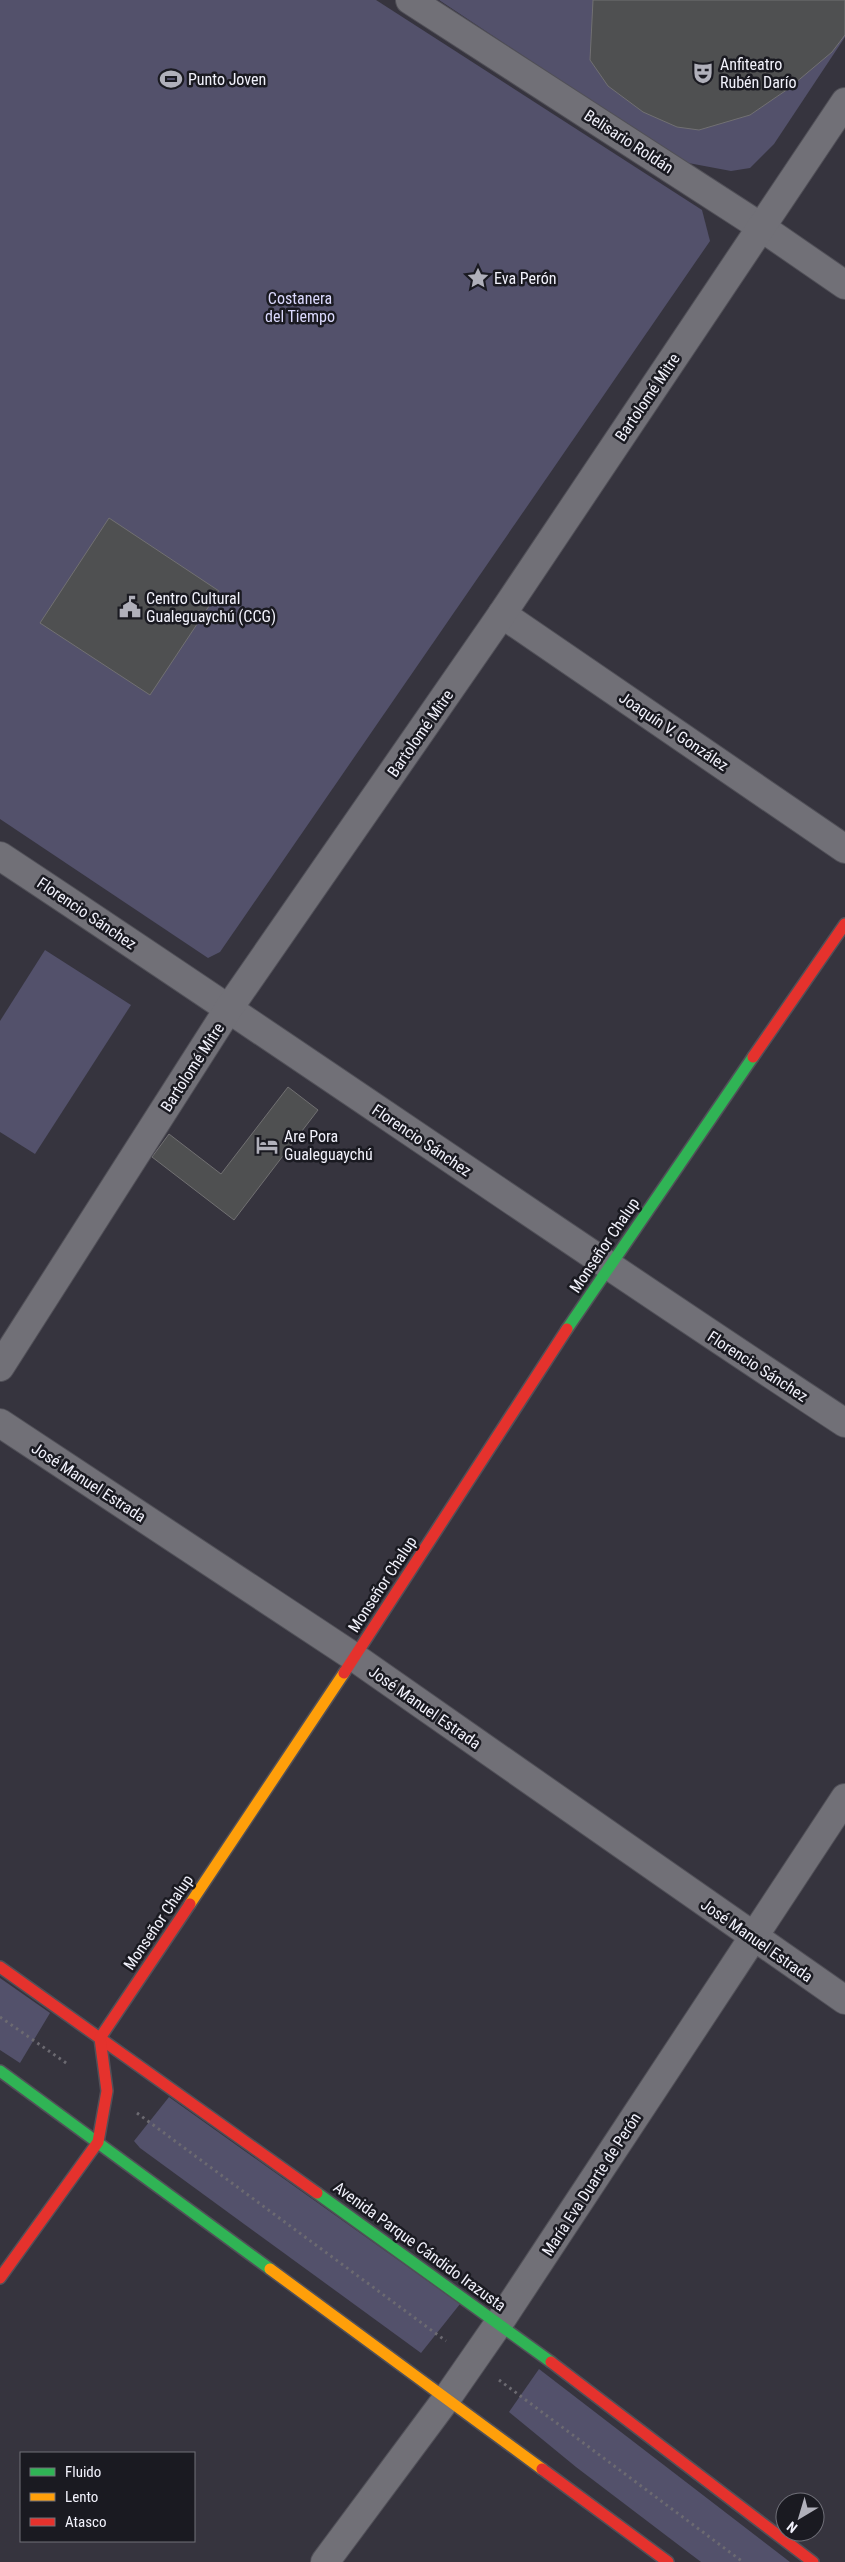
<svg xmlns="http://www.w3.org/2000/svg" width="845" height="2562" font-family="'Roboto Condensed',sans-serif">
<rect width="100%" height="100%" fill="#36343e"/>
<!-- green -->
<g fill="#53516b">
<path d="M0 0H376L702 210 710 241 220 952 208 958 0 819Z"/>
<path d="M439 0H845V37L774 144 750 168 731 171 683 162Z"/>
<path d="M45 950 131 1005 35 1154 0 1132V1021Z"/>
<path d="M0 1978 50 2013 20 2063 0 2050Z"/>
<path d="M169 2097 460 2304 421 2353 140 2148 134 2141Z"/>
<path d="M539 2369 790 2562H701L576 2467 509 2412Z"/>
</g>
<!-- building -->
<g fill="#4f5051" stroke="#717072">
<path d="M593 0H845V35L832 52 788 89 750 115 699 130 677 127 643 112 608 86 590 60Z"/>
<path d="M109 518 219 591 150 695 40 623Z"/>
<path d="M288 1087 318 1110 234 1220 152 1157 169 1134 221 1174Z"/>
</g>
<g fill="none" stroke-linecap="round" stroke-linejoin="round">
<!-- street casing -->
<g stroke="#515058" stroke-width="30">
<g id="street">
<path d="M410 0 761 227 845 285"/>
<path d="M502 614 845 849"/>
<path d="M0 856C283 1043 562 1237 845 1423"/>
<path d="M0 1367 229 1008 502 614 845 102"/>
<path d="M0 1423 354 1657 845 2000"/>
<path d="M325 2562 447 2398 499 2323 845 1798"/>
</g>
</g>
<!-- fast casing -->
<g stroke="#515058" stroke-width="14">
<g id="fast">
<path d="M567 1329 753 1057"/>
<path d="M0 2071 270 2269"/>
<path d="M317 2193 551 2362"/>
</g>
</g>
<!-- slow casing -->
<g stroke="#515058" stroke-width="14">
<g id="slow">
<path d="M190 1904 344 1673"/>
<path d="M270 2269 542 2469"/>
</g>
</g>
<!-- jam casing -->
<g stroke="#515058" stroke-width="14">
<g id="jam">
<path d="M753 1057 845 924"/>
<path d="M344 1673 567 1329"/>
<path d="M0 1967 317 2193"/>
<path d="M0 2278 98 2142 107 2091 100 2038 190 1904"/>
<path d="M551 2362 813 2562"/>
<path d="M542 2469 668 2562"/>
</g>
</g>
<!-- path -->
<g stroke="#6c6a71" stroke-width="3" stroke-dasharray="2.5 4" stroke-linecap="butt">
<path d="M0 2017 69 2065"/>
<path d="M137 2113 446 2341"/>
<path d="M499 2380 743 2562"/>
</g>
<!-- street -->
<use href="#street" stroke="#717077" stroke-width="28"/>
<!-- fast -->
<use href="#fast" stroke="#30b455" stroke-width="11"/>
<!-- slow -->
<use href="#slow" stroke="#ff9f0a" stroke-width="11"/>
<!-- jam -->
<use href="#jam" stroke="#e5322d" stroke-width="11"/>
</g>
<!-- icons -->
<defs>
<g id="theatre-bare" transform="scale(1.725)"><path d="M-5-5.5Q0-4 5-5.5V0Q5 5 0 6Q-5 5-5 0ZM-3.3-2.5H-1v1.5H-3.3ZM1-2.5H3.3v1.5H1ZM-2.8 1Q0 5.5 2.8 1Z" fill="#b0b0ba" stroke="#1a1a21" stroke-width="2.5" paint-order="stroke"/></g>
<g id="stadium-bare" transform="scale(1.725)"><path d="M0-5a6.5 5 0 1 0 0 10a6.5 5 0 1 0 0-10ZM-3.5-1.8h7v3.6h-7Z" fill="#b0b0ba" stroke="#1a1a21" stroke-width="2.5" paint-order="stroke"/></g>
<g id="sight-bare" transform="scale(1.725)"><path d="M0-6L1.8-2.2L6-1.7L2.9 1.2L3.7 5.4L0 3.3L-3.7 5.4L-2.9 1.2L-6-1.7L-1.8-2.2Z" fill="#b0b0ba" stroke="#1a1a21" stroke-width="2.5" paint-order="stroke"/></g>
<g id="civic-bare" transform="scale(1.725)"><path d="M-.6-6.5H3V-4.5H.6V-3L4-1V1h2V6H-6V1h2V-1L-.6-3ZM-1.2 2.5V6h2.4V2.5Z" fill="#b0b0ba" stroke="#1a1a21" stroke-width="2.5" paint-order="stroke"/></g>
<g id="hotel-bare" transform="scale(1.725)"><path d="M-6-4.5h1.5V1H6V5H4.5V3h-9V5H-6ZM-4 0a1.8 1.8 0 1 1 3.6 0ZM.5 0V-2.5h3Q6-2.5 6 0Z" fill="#b0b0ba" stroke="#1a1a21" stroke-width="2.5" paint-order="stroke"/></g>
</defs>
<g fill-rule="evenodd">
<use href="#theatre-bare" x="703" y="73"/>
<use href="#stadium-bare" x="171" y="79"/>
<use href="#sight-bare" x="478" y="278"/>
<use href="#civic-bare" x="130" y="607"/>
<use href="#hotel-bare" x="267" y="1145"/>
</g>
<g text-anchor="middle" stroke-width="5" stroke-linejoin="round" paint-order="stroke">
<!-- poi labels -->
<g font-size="16" fill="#f2f2fc" stroke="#1a1a21" text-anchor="start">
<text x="720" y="70">Anfiteatro<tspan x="720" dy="18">Rubén Darío</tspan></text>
<text x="188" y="85">Punto Joven</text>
<text x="494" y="284">Eva Perón</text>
<text x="146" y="604">Centro Cultural<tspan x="146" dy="18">Gualeguaychú (CCG)</tspan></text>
<text x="284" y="1142">Are Pora<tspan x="284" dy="18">Gualeguaychú</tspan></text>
</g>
<!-- street labels -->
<g font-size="16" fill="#f2f2fc" stroke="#1a1a21">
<text transform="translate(629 141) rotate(33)" y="6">Belisario Roldán</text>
<text transform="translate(647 397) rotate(-56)" y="6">Bartolomé Mitre</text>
<text transform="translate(674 731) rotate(34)" y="6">Joaquín V. González</text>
<text transform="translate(420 733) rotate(-55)" y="6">Bartolomé Mitre</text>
<text transform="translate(87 913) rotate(34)" y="6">Florencio Sánchez</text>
<text transform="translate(192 1067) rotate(-57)" y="6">Bartolomé Mitre</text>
<text transform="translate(422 1140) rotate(34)" y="6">Florencio Sánchez</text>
<text transform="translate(604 1245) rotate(-56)" y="6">Monseñor Chalup</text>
<text transform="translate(758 1366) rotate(33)" y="6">Florencio Sánchez</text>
<text transform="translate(89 1482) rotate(33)" y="6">José Manuel Estrada</text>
<text transform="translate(382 1584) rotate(-57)" y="6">Monseñor Chalup</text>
<text transform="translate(425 1707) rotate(35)" y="6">José Manuel Estrada</text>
<text transform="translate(158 1922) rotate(-56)" y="6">Monseñor Chalup</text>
<text transform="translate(757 1940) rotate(35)" y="6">José Manuel Estrada</text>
<text transform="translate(591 2184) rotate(-57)" y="6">María Eva Duarte de Perón</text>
<text transform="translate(420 2246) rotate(36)" y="6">Avenida Parque Cándido Irazusta</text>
</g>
<!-- park labels -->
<g font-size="16" fill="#dcdafe" stroke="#1a1a21">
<text x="300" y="304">Costanera<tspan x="300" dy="18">del Tiempo</tspan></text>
</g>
</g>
<!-- legend -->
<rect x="20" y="2452" width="175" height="90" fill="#1a1a21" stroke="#707079"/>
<rect x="30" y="2468" width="25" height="8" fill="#30b455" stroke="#707079"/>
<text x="65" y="2477" font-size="15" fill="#f2f2fc">Fluido</text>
<rect x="30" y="2493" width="25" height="8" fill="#ff9f0a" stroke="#707079"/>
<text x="65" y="2502" font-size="15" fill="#f2f2fc">Lento</text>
<rect x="30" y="2518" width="25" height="8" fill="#e5322d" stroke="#707079"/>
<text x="65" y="2527" font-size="15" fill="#f2f2fc">Atasco</text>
<!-- north arrow -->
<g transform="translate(800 2517) rotate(218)"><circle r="24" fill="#1a1a21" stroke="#707079"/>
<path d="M0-4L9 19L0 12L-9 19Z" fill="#b0b0ba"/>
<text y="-8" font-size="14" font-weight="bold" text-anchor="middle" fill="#f2f2fc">N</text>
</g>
</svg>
